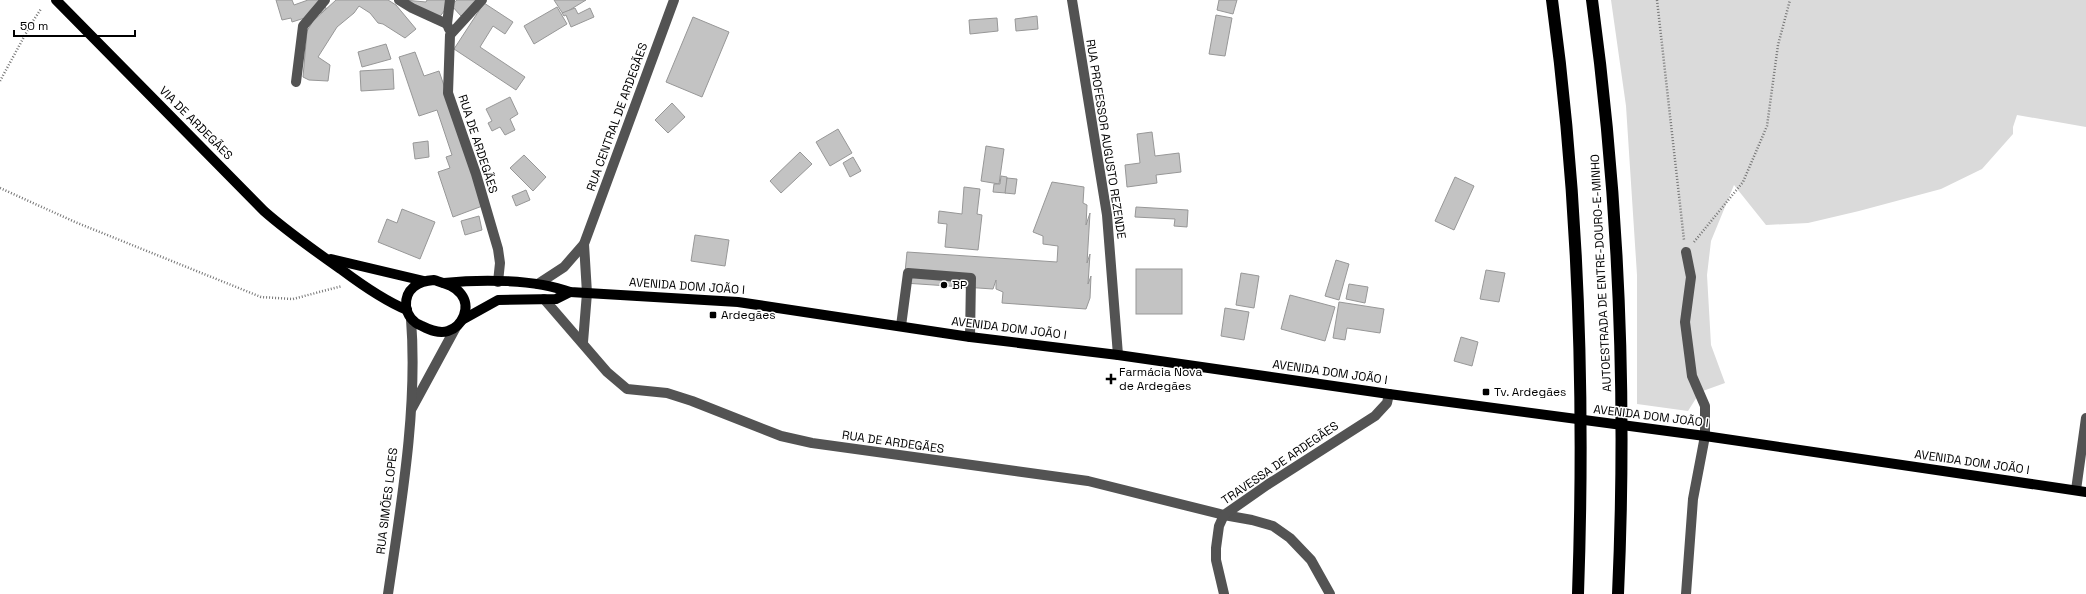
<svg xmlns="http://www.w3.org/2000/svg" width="2086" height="594" font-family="'Space Grotesk',sans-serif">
<rect width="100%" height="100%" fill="#fff"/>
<!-- green -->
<path fill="#dadada" d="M1611 0H2086V127L2017 115 2013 127V134L1982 169 1941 189 1859 211 1808 223 1766 225 1734 185 1711 241 1707 275 1711 345 1725 383 1700 392 1688 411 1637 404V275L1626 106Z"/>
<!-- building -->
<g fill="#c3c3c3" stroke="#979797">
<path d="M276 0H292L294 5 308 0H323L327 11 292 22 291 18 282 20Z"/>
<path d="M336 0H388L396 5 416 29 405 38 383 24 378 23 370 13 359 6 354 13 337 27 318 57 330 65 328 81 309 80 303 77 307 31 313 21Z"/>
<path d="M404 0 426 2 427 0H449L451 2 435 23Z"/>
<path d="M457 0H479L461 16 451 5Z"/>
<path d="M554 0H586L563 14Z"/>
<path d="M1219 0H1237L1233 14 1217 10Z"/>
<path d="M484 3 513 22 505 34 493 26 480 47 525 77 516 90 454 49Z"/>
<path d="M557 7 567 24 534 44 524 26Z"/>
<path d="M575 8 578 14 590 8 594 17 571 27 566 15 564 16 562 13Z"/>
<path d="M1216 15 1232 18 1225 56 1209 54Z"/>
<path d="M1037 16 1038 29 1016 31 1015 19Z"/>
<path d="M693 17 729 32 702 97 666 82Z"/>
<path d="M997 18 998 31 970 34 969 20Z"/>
<path d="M386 44 391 59 362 67 358 52Z"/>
<path d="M415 52 424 76 439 71 485 205 453 217 438 172 450 168 446 157 452 155 437 110 419 116 399 57Z"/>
<path d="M393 69 394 89 361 91 360 71Z"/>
<path d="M510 97 518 114 510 119 515 130 505 135 500 127 492 131 488 123 492 121 486 109Z"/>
<path d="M672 103 685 117 668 133 655 120Z"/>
<path d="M838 129 852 153 830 166 816 142Z"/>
<path d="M1152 132 1155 156 1179 153 1181 172 1156 175 1157 183 1127 187 1125 165 1140 163 1137 134Z"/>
<path d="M428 141 429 157 415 159 413 143Z"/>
<path d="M986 146 1004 149 999 184 981 181Z"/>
<path d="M800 152 812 164 781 193 770 181Z"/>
<path d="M524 155 546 177 533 191 510 168Z"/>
<path d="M853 157 861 171 850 177 843 163Z"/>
<path d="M1001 176 1007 177 1006 193 993 192 994 184H1000Z"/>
<path d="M1455 177 1474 186 1454 230 1435 221Z"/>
<path d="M1007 178 1017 179 1015 194 1005 193Z"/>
<path d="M1052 182 1084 187 1083 203 1087 205 1086 225 1090 213 1087 263 1090 254 1088 284 1091 276 1090 298 1086 309 1002 303 1003 292 996 289V280L993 289 904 283 907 252 1057 262 1058 246 1043 244V236L1033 232Z"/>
<path d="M964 187 980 189 977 214 982 215 978 250 945 247 947 224 938 223 939 211 962 214Z"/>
<path d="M526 190 530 200 516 206 512 196Z"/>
<path d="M1136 207 1188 210 1187 227 1174 226 1175 219 1135 217Z"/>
<path d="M402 209 435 222 420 259 378 242 387 219 397 223Z"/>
<path d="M479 216 482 230 465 235 461 221Z"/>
<path d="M695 235 729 240 725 266 691 261Z"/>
<path d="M1336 260 1349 264 1339 300 1325 296Z"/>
<rect x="1136" y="269" width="46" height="45"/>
<path d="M1486 270 1505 273 1499 302 1480 299Z"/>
<path d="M1241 273 1259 276 1254 308 1236 305Z"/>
<path d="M1349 284 1368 287 1365 303 1346 299Z"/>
<path d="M1290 295 1335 307 1325 341 1281 329Z"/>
<path d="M1339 302 1384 309 1380 333 1347 328 1345 340 1333 338Z"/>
<path d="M1225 308 1249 312 1244 340 1221 336Z"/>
<path d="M1461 337 1478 342 1472 366 1454 361Z"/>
</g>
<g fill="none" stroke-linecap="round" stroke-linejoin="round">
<!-- path -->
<g stroke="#757575" stroke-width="2.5" stroke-dasharray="1 2" stroke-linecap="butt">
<path d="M1657 0 1684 240"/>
<path d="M0 81 31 24 41 9"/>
<path d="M0 188 75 222 261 297 293 299 342 286"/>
<path d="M1694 242 1743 182 1767 126 1778 45 1790 0"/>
</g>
<!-- minor -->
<g stroke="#535353" stroke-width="10">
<path d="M399 0 412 8 447 24"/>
<path d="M482 0 450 35 448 93 476 174 498 249 500 263 498 282"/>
<path d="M1072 0 1107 215 1118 355"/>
<path d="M449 29 447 24 450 0"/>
<path d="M296 82 303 26 325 0"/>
<path d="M538 284 564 267 584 244 674 0"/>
<path d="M544 299 607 372 627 389 667 393 692 401 781 436 812 443 1088 481 1224 515 1252 520 1273 526 1290 538 1311 560 1330 594"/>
<path d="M901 326 908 273 971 278 970 337"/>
<path d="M583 342 587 293 584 244"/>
<path d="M412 408 456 327"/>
<path d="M2076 490 2086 418"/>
<path d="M388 594C401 505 418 408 411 319"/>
<path d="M1224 594 1216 560V548L1219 526 1224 515 1267 485 1375 416 1387 403 1389 394"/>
<path d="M1686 594 1693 499 1705 436V406L1692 376 1685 322 1691 277 1686 252"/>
</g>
<!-- major -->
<g stroke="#000" stroke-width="10">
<path d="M56 0 264 211C289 233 315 251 342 270 362 285 383 300 407 310"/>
<path d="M331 259 424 281"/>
<path d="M434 280C443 283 454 285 461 294 471 307 463 326 448 331 439 334 430 330 422 326 413 323 407 315 406 306 405 289 418 281 434 280Z"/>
<path d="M444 283C481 279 535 279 570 292L738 302 970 337 1118 355 1389 394 1705 436 2086 492"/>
<path d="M462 320 498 300 556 299 570 292"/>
</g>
<!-- highway -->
<g stroke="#000" stroke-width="12">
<path d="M1552 0C1579 197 1585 395 1578 594"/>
<path d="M1592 0C1619 197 1627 396 1618 594"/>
</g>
</g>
<!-- markers -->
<g fill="#000" stroke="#fff" stroke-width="1.5">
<circle cx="944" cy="285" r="4"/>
<rect x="709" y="311" width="8" height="8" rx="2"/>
<path d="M1109 373h4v4h4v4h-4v4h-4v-4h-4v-4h4z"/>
<rect x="1482" y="388" width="8" height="8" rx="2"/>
</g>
<g text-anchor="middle" stroke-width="3" stroke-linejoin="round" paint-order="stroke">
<!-- street labels -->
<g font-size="12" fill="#000" stroke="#fff">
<text transform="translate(617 117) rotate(-70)" y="4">RUA CENTRAL DE ARDEGÃES</text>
<text transform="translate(196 123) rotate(45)" y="4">VIA DE ARDEGÃES</text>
<text transform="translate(1106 139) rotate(81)" y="4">RUA PROFESSOR AUGUSTO REZENDE</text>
<text transform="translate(478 144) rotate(72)" y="4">RUA DE ARDEGÃES</text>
<text transform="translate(1601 273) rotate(-93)" y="4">AUTOESTRADA DE ENTRE-DOURO-E-MINHO</text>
<text transform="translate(687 286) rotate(4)" y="4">AVENIDA DOM JOÃO I</text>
<text transform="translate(1009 328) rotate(7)" y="4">AVENIDA DOM JOÃO I</text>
<text transform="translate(1330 372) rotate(8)" y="4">AVENIDA DOM JOÃO I</text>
<text transform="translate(1651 416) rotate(7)" y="4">AVENIDA DOM JOÃO I</text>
<text transform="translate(893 442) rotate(8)" y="4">RUA DE ARDEGÃES</text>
<text transform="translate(1972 462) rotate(8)" y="4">AVENIDA DOM JOÃO I</text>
<text transform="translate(1280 463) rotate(-34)" y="4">TRAVESSA DE ARDEGÃES</text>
<text transform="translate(387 501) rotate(-83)" y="4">RUA SIMÕES LOPES</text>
</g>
<!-- poi labels -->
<g font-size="12" fill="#000" stroke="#fff" text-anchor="start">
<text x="952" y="289">BP</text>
<text x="721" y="319">Ardegães</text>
<text x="1119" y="376">Farmácia Nova<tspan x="1119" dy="14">de Ardegães</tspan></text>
<text x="1494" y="396">Tv. Ardegães</text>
</g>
</g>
<!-- scale -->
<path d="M14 30v6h121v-6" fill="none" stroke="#000000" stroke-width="2"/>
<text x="20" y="30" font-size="12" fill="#000000" stroke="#ffffff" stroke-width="3" paint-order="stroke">50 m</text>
</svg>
